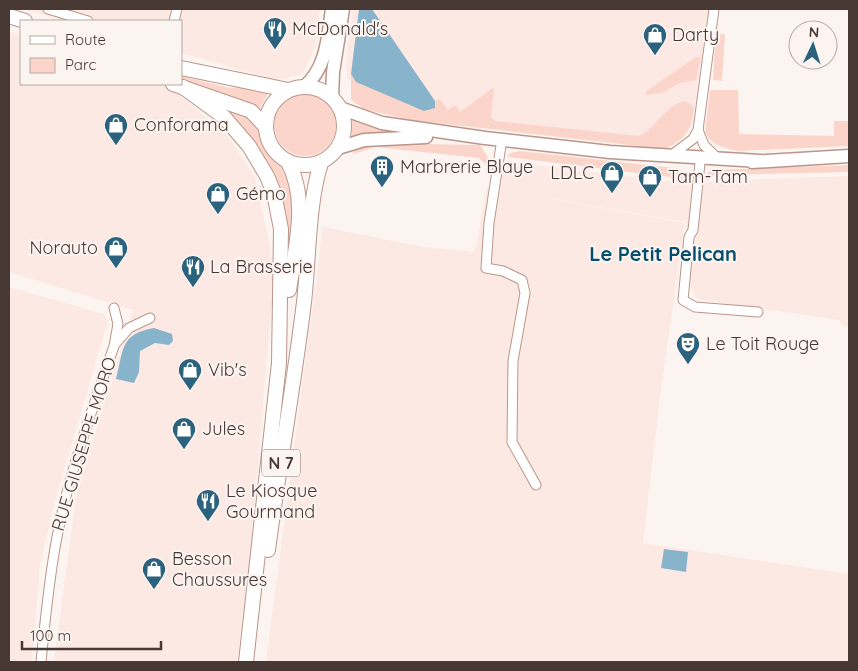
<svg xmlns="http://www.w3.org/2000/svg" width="858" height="671" font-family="Quicksand,sans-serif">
<rect width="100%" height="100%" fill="#fcf4f1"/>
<!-- built -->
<g fill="#fde9e3">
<path d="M22 9H320L316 45 302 75 276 80 181 53V21H67Z"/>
<path d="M353 9H708L693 120 690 127 671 140 435 114 347 79 346 61Z"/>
<path d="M9 31 21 35V84H159L173 89 228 137 255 177 269 241 274 280 249 566 237 662H54L76 496 133 310 9 272Z"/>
<path d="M505 161 690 184 718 181 849 176V327L842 325 839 320 697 299 690 286 686 222 520 193 685 223 661 389 643 543 849 574V662H266L323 227 423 247 475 252 487 187 500 189Z"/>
<path d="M9 287 104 314 108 321 55 501 40 565 32 662H9Z"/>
</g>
<!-- green -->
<g fill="#fbd5ca">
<path d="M716 34H725L722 81 713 80Z"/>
<path d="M696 57 701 58 696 80 680 83 662 93 647 95 645 92Z"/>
<path d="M351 74 356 82 435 108V101L440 99 448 110 455 105 460 112 494 87 491 117 495 121 639 136C657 128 665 104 686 101L694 107C691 131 687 138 665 149L410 120 364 109 351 100Z"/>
<path d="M181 76 230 88 246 87 269 92 258 111 181 81Z"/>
<path d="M710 90H738L739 134 834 136V121H849V146L738 151C725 148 711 146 705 132Z"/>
<circle cx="305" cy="125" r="31"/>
<path d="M209 98 234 106 258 124 269 153 288 171 296 200 287 285 278 193Z"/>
<path d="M352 119 364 124 409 133 382 132 352 138Z"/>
<path d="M374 143 480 145 489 159 491 170 479 158 375 147 354 154 353 151Z"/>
<path d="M520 151 674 168 687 177 686 179 507 157 510 153Z"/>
<path d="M849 165V172L714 175 707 181 705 178 708 172 717 170Z"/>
</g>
<!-- water -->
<g fill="#88b4cb">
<path d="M359 9H372L435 101V108L424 111 356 82 351 74Z"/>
<path d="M154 328 172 334 173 341 169 345 155 343 140 351 139 372 134 383 116 379C124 349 120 334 154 328Z"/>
<path d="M664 549 688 552 686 572 661 568Z"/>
</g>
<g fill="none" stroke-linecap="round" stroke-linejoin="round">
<!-- minor casing -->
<g stroke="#ba958a" stroke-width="11">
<g id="minor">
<path d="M48 9 88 21"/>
<path d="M174 21 177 9"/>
<path d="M698 130 704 145 716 157"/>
<path d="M502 139 489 223 486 268 503 271 522 280 525 293 513 361 512 442 536 485"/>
<path d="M673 154 693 139 698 130 714 9"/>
<path d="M700 163 693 230 689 237 683 300 695 307 758 312"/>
<path d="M116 343 129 328 150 318"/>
<path d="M41 662C45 620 49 578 57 537 69 472 93 408 114 346L118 324 114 308"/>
</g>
</g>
<!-- secondary casing -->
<g stroke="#ba958a" stroke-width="15">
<g id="secondary">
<path d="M304 87C327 68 328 36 332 9"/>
<path d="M332 98 333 72 343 9"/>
<path d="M340 108 382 123 485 138 610 152 760 161"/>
<path d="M338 148 364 140 426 137"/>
<path d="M752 162 849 156"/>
</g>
</g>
<!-- primary casing -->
<g stroke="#ba958a" stroke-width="16">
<g id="primary">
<path d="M9 16 25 21"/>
<path d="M181 68 288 90"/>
<path d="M173 84 251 111 266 127"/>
<circle cx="305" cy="126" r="39"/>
<path d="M183 87 224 117 249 146 267 176 274 193 281 229 279 363 246 662"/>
<path d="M288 162C309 200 295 249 289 290"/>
<path d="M268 550C279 467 294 385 304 302 309 259 308 203 321 163"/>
</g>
</g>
<!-- minor -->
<use href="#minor" stroke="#fff" stroke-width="9"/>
<!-- secondary -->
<use href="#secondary" stroke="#fff" stroke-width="12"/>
<!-- primary -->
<use href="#primary" stroke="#fff" stroke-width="14"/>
</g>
<!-- icons -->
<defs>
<g id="restaurant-pin" transform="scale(1.25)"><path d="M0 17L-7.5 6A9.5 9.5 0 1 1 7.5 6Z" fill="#2b627d" stroke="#fcf4f1"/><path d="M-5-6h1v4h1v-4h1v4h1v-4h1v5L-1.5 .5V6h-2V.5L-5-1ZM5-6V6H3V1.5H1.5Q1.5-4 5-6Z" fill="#fff"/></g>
<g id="shop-pin" transform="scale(1.25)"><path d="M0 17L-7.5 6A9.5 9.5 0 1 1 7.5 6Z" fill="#2b627d" stroke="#fcf4f1"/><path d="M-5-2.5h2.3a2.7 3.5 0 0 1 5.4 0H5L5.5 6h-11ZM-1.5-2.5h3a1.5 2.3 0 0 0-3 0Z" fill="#fff"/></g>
<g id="building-pin" transform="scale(1.25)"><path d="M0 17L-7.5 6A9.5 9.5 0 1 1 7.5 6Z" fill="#2b627d" stroke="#fcf4f1"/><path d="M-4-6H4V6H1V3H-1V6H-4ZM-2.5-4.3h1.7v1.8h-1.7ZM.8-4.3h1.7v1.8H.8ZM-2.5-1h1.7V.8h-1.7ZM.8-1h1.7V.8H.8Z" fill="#fff"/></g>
<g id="theatre-pin" transform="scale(1.25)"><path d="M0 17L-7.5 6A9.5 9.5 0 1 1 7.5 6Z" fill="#2b627d" stroke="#fcf4f1"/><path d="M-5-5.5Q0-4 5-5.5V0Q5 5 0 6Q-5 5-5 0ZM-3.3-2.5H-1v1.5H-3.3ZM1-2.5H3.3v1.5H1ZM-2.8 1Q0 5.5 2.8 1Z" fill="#fff"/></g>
</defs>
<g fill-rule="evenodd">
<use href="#restaurant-pin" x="275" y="29"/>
<use href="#shop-pin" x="655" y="35"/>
<use href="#shop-pin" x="116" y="125"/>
<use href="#building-pin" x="382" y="167"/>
<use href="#shop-pin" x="612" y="173"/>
<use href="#shop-pin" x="650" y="177"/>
<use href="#shop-pin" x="218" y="194"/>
<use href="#shop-pin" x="116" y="248"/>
<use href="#restaurant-pin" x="193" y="267"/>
<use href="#theatre-pin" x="688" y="344"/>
<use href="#shop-pin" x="190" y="370"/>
<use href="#shop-pin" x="184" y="429"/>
<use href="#restaurant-pin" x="208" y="501"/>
<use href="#shop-pin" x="154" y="569"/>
</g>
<g text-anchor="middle" stroke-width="4" stroke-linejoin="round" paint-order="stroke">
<!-- shield labels -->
<rect fill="#fcf4f1" stroke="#7e706c" stroke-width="1" x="262" y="449.5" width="38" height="27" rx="4"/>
<g font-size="16" font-weight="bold" fill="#483833">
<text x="281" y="469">N 7</text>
</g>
<!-- poi labels -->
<g font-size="18" fill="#483833" stroke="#fcf4f1" text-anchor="start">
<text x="292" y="35">McDonald's</text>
<text x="672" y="41">Darty</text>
<text x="134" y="131">Conforama</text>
<text x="400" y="173">Marbrerie Blaye</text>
<text x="594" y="179" text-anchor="end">LDLC</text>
<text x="668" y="183">Tam-Tam</text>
<text x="236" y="200">Gémo</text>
<text x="98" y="254" text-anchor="end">Norauto</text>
<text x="210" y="273">La Brasserie</text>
<text x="706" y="350">Le Toit Rouge</text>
<text x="208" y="376">Vib's</text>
<text x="202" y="435">Jules</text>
<text x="226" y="497">Le Kiosque<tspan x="226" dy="21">Gourmand</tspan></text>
<text x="172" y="565">Besson<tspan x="172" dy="21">Chaussures</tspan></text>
</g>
<!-- street labels -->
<g font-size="18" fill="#483833" stroke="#fcf4f1">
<text transform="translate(84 444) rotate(-73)" y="6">RUE GIUSEPPE MORO</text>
</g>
<!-- quarter labels -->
<g font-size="20" font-weight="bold" fill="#054f6c" stroke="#fcf4f1">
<text x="663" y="261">Le Petit Pelican</text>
</g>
</g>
<!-- border -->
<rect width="858" height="671" fill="none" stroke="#483833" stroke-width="20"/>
<!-- legend -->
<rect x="20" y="20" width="162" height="65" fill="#fcf4f1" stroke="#b4a9a5"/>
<rect x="30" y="36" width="25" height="8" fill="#ffffff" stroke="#b4a9a5"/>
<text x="65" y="45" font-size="15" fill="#483833">Route</text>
<rect x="30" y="58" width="25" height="15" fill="#fbd5ca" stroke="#b4a9a5"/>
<text x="65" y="70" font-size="15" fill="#483833">Parc</text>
<!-- north arrow -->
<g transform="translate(813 45) rotate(4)"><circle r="24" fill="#fcf4f1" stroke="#b4a9a5"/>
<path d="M0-4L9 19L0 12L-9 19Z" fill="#2b627d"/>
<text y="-8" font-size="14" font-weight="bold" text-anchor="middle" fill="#483833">N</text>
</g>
<!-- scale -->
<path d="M22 641v8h139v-8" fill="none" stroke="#483833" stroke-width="2.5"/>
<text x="30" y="641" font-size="15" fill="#483833" stroke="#fcf4f1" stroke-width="4" paint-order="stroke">100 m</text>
</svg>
